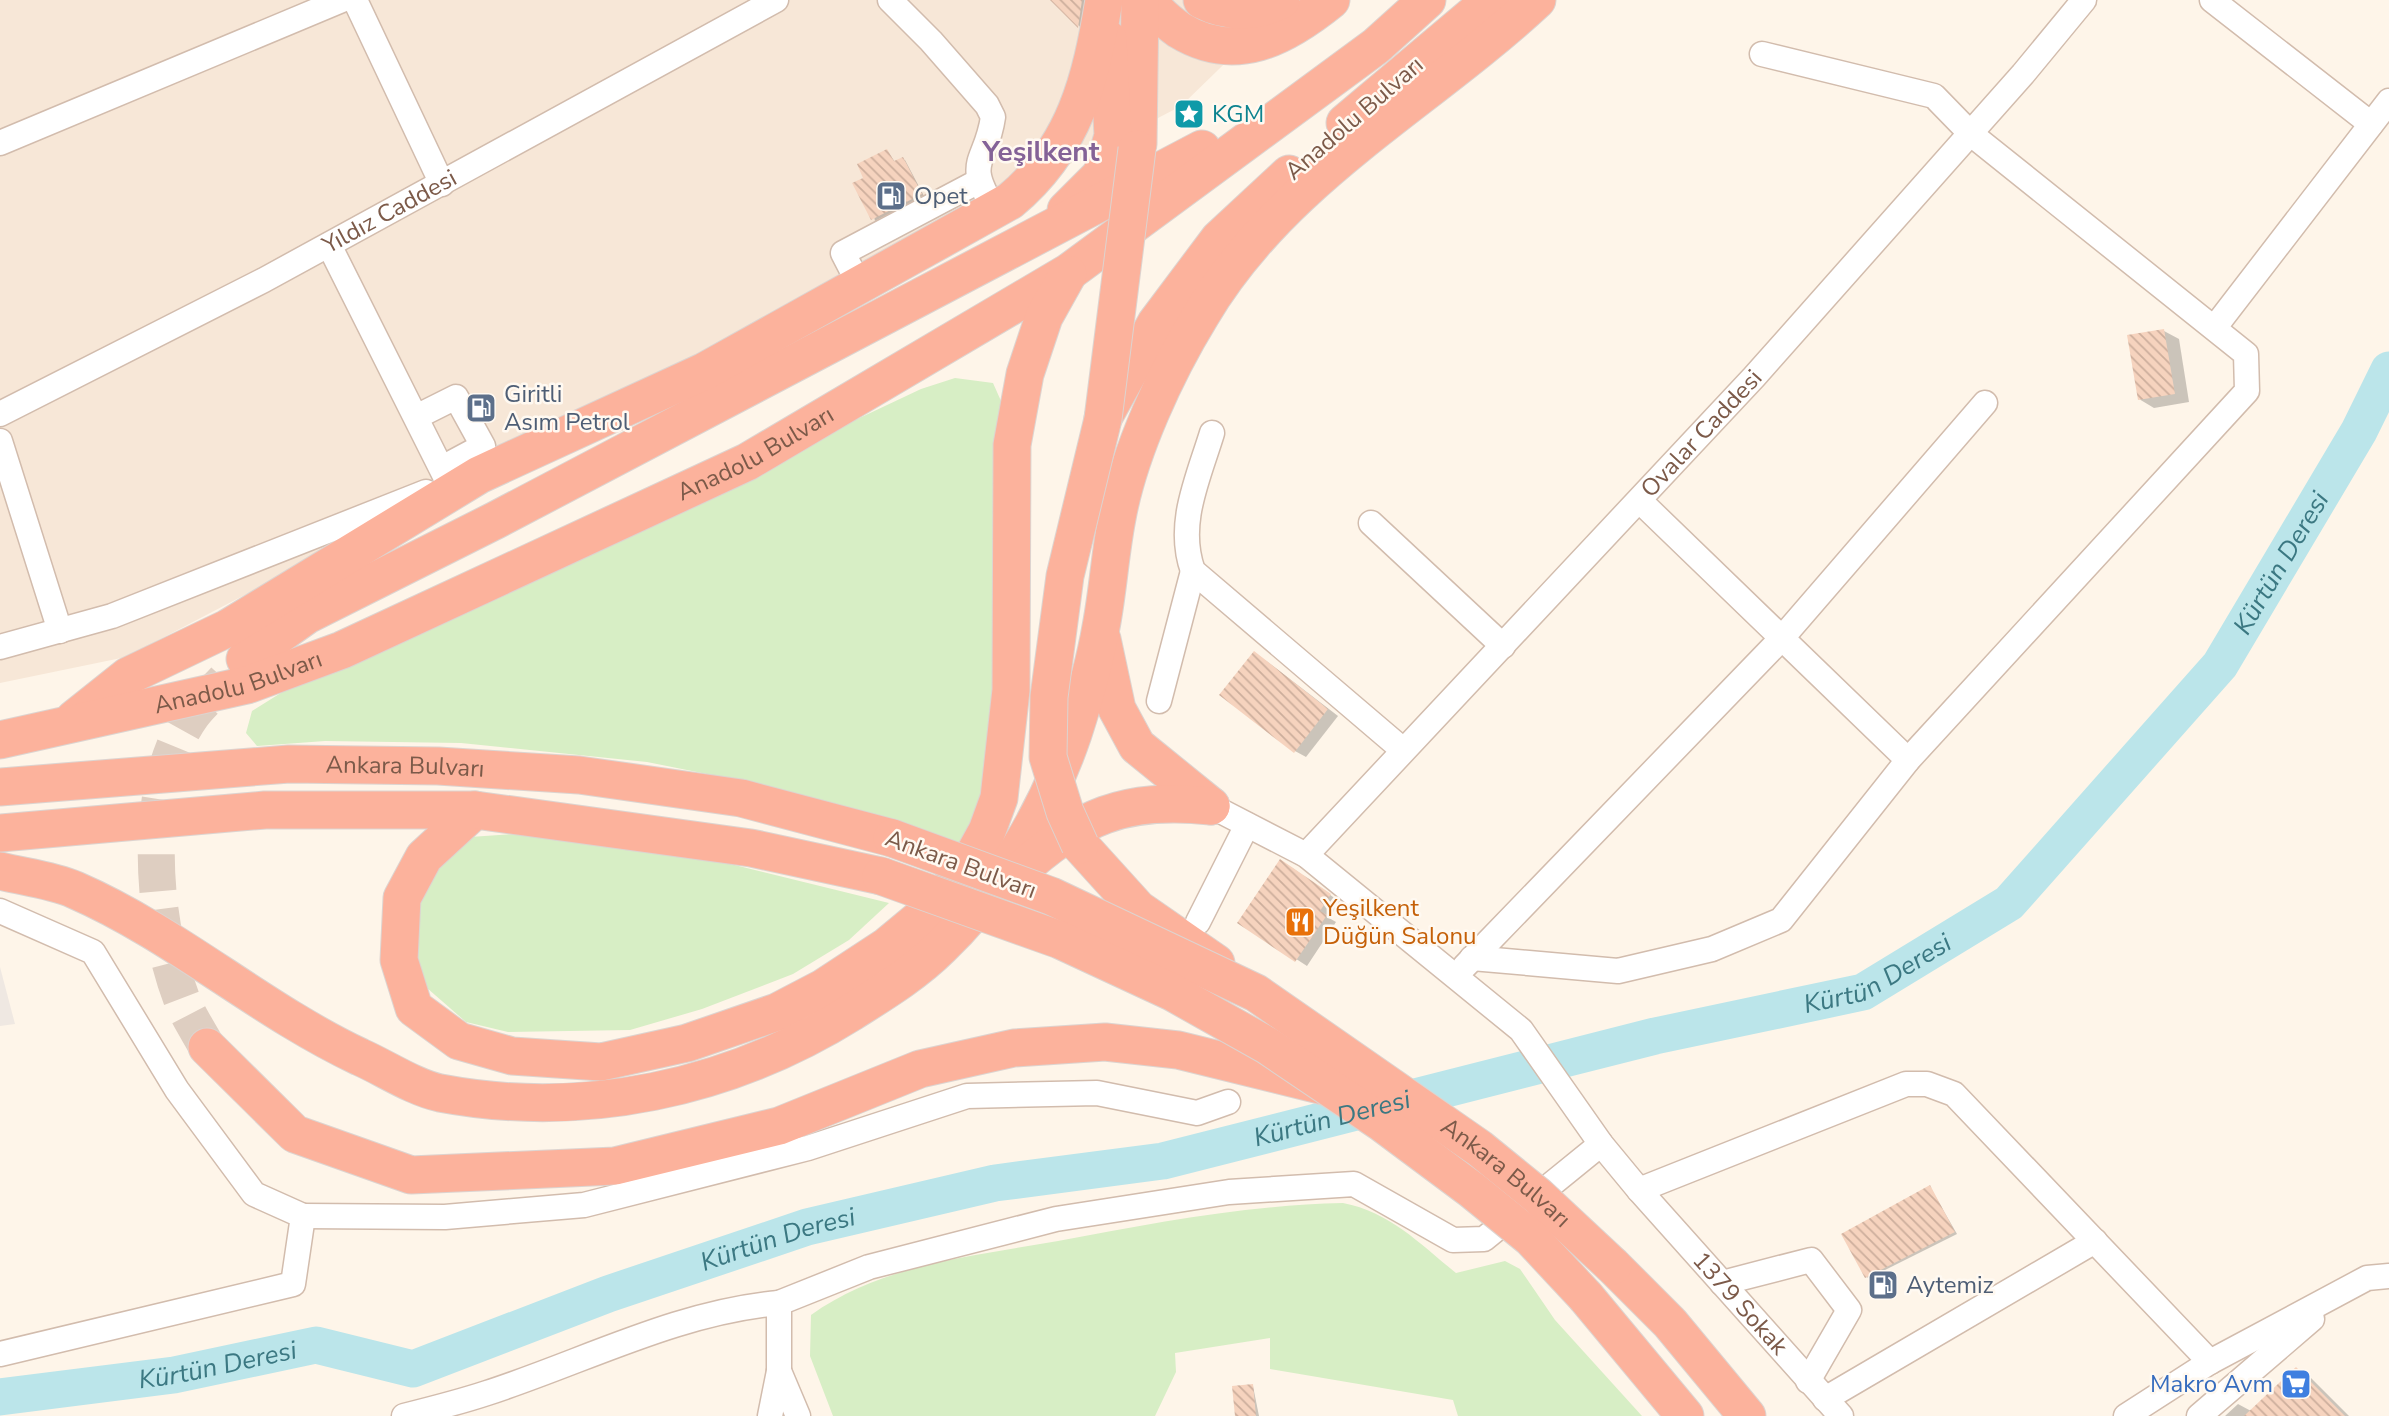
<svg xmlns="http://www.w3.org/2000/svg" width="2389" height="1416" font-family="'Nunito Sans',sans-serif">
<defs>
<pattern id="building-back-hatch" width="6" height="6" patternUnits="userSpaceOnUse" patternTransform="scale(1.75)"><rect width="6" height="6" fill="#f6d3be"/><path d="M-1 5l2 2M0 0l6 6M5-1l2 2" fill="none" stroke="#ccae9c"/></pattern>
</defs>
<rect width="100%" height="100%" fill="#fef5e9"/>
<!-- residential -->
<path fill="#f7e7d7" d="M0 0H1290L1181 106 126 657 0 683Z"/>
<!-- industrial -->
<path fill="#efe8e2" d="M0 967 15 1024 0 1026Z"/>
<!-- green -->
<g fill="#d7eec5">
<path d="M955 378 993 383 1005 410 991 792 955 849 747 782 647 762 461 743 325 741 257 746 246 733 252 711 292 686 921 389Z"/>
<path d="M514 834 597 840 682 852 889 903 849 940 793 974 702 1009 630 1030 508 1032 466 1022 427 988 413 951 417 906 437 859 470 837Z"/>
<path d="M1343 1203C1390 1212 1420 1244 1456 1273L1505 1261 1520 1269 1555 1320 1642 1416H1458L1453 1400 1270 1369V1338L1175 1353 1176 1372 1155 1416H833L810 1356 811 1315C882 1264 974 1256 1058 1241 1153 1223 1247 1205 1343 1203Z"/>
</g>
<!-- shadow -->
<g fill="#0003">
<path d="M1053 0H1096L1092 34 1079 26Z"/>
<path d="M887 151 895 162 905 160 924 196 875 221 866 178Z"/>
<path d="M2164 331 2179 339 2189 402 2154 408 2139 399Z"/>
<path d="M1265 660 1338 716 1306 757 1295 751Z"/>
<path d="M1291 867 1340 902 1329 918 1336 922 1307 966 1239 922Z"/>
<path d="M1930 1187 1957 1234 1869 1278 1866 1277Z"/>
<path d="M2297 1369 2311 1378 2349 1416H2225L2238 1404 2251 1411Z"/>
<path d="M1253 1386 1259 1416H1237Z"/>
</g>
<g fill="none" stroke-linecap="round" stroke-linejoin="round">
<!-- river -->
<path stroke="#bbe5ea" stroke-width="37" id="s1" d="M0 1397 174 1375 316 1345 413 1369 608 1294 807 1227 995 1183 1163 1161 1655 1036 1863 992 2009 903 2220 665 2359 431 2389 370"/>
</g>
<!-- building -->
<g fill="url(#building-back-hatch)">
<path d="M1050 0H1082L1078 28Z"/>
<path d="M887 149 894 161 903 157 922 194 871 220 852 183 863 178 857 164Z"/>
<path d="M2164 329 2175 394 2138 400 2127 335Z"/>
<path d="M1254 651 1328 709 1294 753 1219 695Z"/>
<path d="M1280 859 1331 894 1320 911 1327 915 1295 962 1237 923Z"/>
<path d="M1930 1185 1955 1232 1865 1278 1841 1234Z"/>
<path d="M2296 1367 2345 1416H2244Z"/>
<path d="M1253 1384 1256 1416H1235L1232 1386Z"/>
</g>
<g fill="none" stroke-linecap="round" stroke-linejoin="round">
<!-- highway-tunnel -->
<path stroke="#decec1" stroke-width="37" stroke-dasharray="37 18" stroke-linecap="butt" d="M207 1047C199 1032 188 1016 182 1000 152 923 140 786 192 715 201 703 214 692 225 680"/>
<!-- minor casing -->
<g stroke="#d2bcad" stroke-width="27">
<g id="minor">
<path d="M355 0 442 184"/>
<path d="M890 0 931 41 987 105 993 117C986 165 963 159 995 210"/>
<path d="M2212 0 2371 124"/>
<path d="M0 143 342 0"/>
<path d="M329 245 453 492"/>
<path d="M860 286 843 253 979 181"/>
<path d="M2215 327 2389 101"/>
<path id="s2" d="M0 414 264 280 776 0"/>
<path d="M416 417 456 397 483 446 442 468"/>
<path d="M1212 433C1198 479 1176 524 1193 571L1403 750"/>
<path d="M0 441 60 631"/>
<path d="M1641 502 1908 760"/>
<path d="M1371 523 1503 646"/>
<path d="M0 647 112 616 426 492"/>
<path d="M1159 701 1193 571"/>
<path id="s3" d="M1211 806 1306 855 1521 1030 1601 1144 1639 1190 1841 1416"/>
<path id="s4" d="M1306 855 1754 377 2023 74 2084 0"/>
<path d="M0 911 93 952 177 1090 254 1194 303 1216 293 1284 0 1354"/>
<path d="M1198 922 1247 825"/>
<path d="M1472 958 1618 971 1712 949 1781 920 1908 760 2247 391 2246 354 1971 134 1934 96 1762 54"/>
<path d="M1465 966 1782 638 1985 403"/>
<path d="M1639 1190 1906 1084H1927L1954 1094 2210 1362"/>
<path d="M303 1216 445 1217 584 1205 808 1148 967 1096 1097 1093 1197 1113 1228 1102"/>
<path d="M1722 1283 1811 1260 1849 1310 1808 1381"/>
<path d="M779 1371 798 1416"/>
<path d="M1825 1399 2095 1241"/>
<path d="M404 1416C432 1409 460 1402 487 1393 583 1362 677 1312 779 1303"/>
<path d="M770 1416 779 1371V1303L869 1267 1056 1219 1229 1192 1354 1184 1453 1240 1484 1239 1601 1144"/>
<path d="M2126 1416 2210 1362 2367 1278 2389 1276"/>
<path d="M2199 1416 2312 1319"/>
</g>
</g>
<!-- highway casing -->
<g stroke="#ddd4d0" stroke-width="39">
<g id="highway">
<path d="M1149 0C1155 12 1168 22 1179 30 1236 65 1285 37 1331 0"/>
<path d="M1202 0C1227 13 1256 13 1281 0"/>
<path d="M1345 123 1491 0"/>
<path d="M1138 144 1140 0"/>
<path d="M1066 210 1101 175 1113 136 1108 39"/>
<path d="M1103 418 1156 323 1219 239 1289 174"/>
<path d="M1102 639 1117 709 1137 746 1211 806"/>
<path d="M245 659 307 615 496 520 1202 149"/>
<path d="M74 719 128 676 228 628 479 475 705 371 1010 201C1075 147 1091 80 1104 0"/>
<path id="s5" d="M0 740 247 685 342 650 747 462 1069 272 1376 46 1427 0"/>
<path id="s6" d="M0 787 289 764 438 766 579 775 741 798 892 838"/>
<path d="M475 810 424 857 402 898 399 960 414 1008 459 1041 512 1056 601 1062 687 1043 777 1012 823 988 887 946 934 907 971 860 987 831 999 798 1011 690 1012 445 1025 374 1044 317 1068 274"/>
<path d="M0 833 265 810H475L751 848 881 876"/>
<path d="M1080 845 1138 909 1216 963"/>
<path d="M0 871C24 877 52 880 75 890 176 934 260 1010 360 1057 385 1068 413 1087 440 1093 583 1120 729 1089 852 1012 882 993 915 973 941 947 1001 889 1046 813 1073 734 1084 700 1095 662 1101 627 1108 591 1110 554 1117 518 1129 452 1166 372 1201 315 1281 179 1425 104 1537 0"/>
<path d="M1016 874C1081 816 1123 797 1211 806"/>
<path d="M207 1047 295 1134 411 1175 615 1166 779 1126 920 1069 1014 1048 1105 1042 1178 1050 1324 1086"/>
<path d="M1613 1266 1670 1323 1747 1416"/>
<path d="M1586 1297 1685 1416"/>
</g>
</g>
<!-- minor -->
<use href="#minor" stroke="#fff" stroke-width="24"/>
<!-- highway -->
<use href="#highway" stroke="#fcb29c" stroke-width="37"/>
<!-- highway-bridge casing -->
<g stroke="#ddd4d0" stroke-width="39" stroke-linecap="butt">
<g id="highway-bridge">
<path id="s7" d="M892 838 1051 896 1256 993 1479 1148 1538 1196 1613 1266"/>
<path d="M1080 845 1065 812 1048 757 1049 697 1065 576 1103 419 1137 149"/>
<path d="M881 876 1060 940 1172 992 1268 1046 1382 1123 1472 1190 1531 1238 1586 1297"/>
</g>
</g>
<!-- highway-bridge -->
<use href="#highway-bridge" stroke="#fcb29c" stroke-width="37"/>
</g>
<!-- icons -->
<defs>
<g id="sight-square" transform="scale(1.575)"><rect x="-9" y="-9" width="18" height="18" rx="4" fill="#0f9aa8" stroke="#fff9f1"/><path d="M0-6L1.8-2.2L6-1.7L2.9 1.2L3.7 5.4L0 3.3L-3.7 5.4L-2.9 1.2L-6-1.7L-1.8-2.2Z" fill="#fff"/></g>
<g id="fuel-square" transform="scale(1.575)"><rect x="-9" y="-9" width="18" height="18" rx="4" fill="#5c6f8a" stroke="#fff9f1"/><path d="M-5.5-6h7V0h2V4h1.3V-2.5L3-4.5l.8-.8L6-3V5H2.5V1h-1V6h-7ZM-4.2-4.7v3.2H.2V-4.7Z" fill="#fff"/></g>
<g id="restaurant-square" transform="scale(1.575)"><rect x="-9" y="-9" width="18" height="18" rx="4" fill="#e8710a" stroke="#fff9f1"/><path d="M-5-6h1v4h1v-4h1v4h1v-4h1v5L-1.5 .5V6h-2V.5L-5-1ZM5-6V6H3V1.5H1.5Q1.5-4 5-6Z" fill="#fff"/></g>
<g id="supermarket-square" transform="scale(1.575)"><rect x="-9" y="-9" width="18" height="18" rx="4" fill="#3f7fe0" stroke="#fff9f1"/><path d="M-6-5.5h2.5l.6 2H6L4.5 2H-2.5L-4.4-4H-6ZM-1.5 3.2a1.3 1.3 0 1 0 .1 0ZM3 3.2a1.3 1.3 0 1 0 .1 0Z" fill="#fff"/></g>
</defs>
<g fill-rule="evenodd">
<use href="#sight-square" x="1189" y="114"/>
<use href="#fuel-square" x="891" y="196"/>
<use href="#fuel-square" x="481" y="408"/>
<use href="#restaurant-square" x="1300" y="922"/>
<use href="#fuel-square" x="1883" y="1285"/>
<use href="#supermarket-square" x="2296" y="1384"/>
</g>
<g text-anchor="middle" stroke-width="5" stroke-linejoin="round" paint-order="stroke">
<!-- culture labels -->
<g font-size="24" fill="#0d838f" stroke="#fff9f1" text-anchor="start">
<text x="1212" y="122">KGM</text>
</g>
<!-- street labels -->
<g font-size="24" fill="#7c5a49" stroke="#fff9f1">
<text transform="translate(1354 118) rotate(-41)" y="8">Anadolu Bulvarı</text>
<text dy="8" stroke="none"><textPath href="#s2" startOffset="439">Yıldız Caddesi</textPath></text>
<text dy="8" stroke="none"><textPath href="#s4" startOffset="578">Ovalar Caddesi</textPath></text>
<text dy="8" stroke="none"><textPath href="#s5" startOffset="812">Anadolu Bulvarı</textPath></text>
<text dy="8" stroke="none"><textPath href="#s5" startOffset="245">Anadolu Bulvarı</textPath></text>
<text dy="8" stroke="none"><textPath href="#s6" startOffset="406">Ankara Bulvarı</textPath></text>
<text transform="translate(961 864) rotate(20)" y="8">Ankara Bulvarı</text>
<text dy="8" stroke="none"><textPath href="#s7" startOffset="704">Ankara Bulvarı</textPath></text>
<text dy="8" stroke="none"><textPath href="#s3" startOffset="735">1379 Sokak</textPath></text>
</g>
<!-- service labels -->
<g font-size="24" fill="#4e5e75" stroke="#fff9f1" text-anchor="start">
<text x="914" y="204">Opet</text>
<text x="504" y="402">Giritli<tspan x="504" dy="28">Asım Petrol</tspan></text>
<text x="1906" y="1293">Aytemiz</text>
</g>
<!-- food labels -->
<g font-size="24" fill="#c56008" stroke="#fff9f1" text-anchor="start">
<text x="1323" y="916">Yeşilkent<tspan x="1323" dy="28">Düğün Salonu</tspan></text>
</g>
<!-- shop labels -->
<g font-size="24" fill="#366cbe" stroke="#fff9f1" text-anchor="end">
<text x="2273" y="1392">Makro Avm</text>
</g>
<!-- water labels -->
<g font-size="26" font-style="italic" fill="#3b7882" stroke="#fff9f1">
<text dy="9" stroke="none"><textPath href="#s1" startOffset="2530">Kürtün Deresi</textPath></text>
<text dy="9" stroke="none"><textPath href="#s1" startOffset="1942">Kürtün Deresi</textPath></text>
<text dy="9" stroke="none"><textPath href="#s1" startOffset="1376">Kürtün Deresi</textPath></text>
<text dy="9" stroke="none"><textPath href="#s1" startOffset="808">Kürtün Deresi</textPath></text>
<text dy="9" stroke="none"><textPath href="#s1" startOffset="220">Kürtün Deresi</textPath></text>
</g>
<!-- quarter labels -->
<g font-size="28" font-weight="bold" fill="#846297" stroke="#fff9f1">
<text x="1041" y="161">Yeşilkent</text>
</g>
</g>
</svg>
